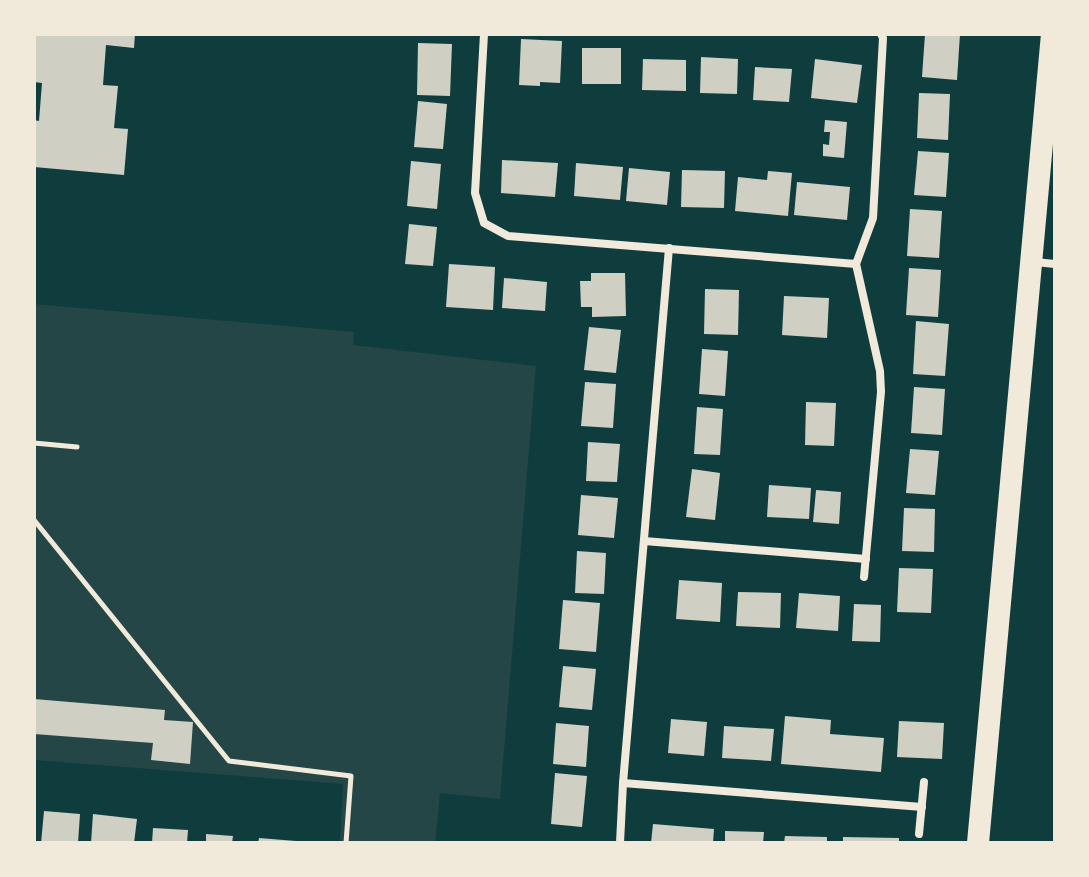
<svg xmlns="http://www.w3.org/2000/svg" width="1089" height="877" font-family="'PT Sans',sans-serif">
<rect width="100%" height="100%" fill="#0f3d3e"/>
<!-- green -->
<path fill="#244646" d="M34 304 354 332 353 345 536 366 500 799 440 793 435 843H340L343 784 34 760Z"/>
<!-- building -->
<g fill="#cfcfc3">
<path d="M34 34H135L134 48 106 45 103 85 118 86 114 128 128 129 124 175 34 167V120L39 121 42 83 34 82Z"/>
<path d="M925 34H960L957 80 922 77Z"/>
<path d="M521 39 562 41 560 83 540 82V86L519 85Z"/>
<path d="M418 43 452 44 450 96 417 95Z"/>
<rect x="582" y="48" width="39" height="36"/>
<path d="M701 57 738 59 737 94 700 93Z"/>
<path d="M643 59 686 60V91L642 90Z"/>
<path d="M815 59 862 65 857 103 811 98Z"/>
<path d="M755 67 792 69 789 102 753 100Z"/>
<path d="M919 93 950 94 948 140 917 138Z"/>
<path d="M418 101 447 104 443 149 414 147Z"/>
<path d="M825 120 847 122 844 158 823 156V144L829 145 830 132H824Z"/>
<path d="M918 151 949 153 946 197 914 195Z"/>
<path d="M502 160 558 163 555 197 501 193Z"/>
<path d="M411 161 441 164 437 209 407 206Z"/>
<path d="M576 163 623 167 620 200 574 196Z"/>
<path d="M629 168 670 172 667 205 626 201Z"/>
<path d="M682 170 725 171 724 208 681 207Z"/>
<path d="M768 171 792 173 788 216 735 211 738 177 767 180Z"/>
<path d="M797 182 850 187 847 220 794 215Z"/>
<path d="M910 209 942 211 939 258 907 256Z"/>
<path d="M409 224 437 227 433 266 405 264Z"/>
<path d="M449 264 495 267 493 310 446 307Z"/>
<path d="M909 268 941 270 938 317 906 315Z"/>
<path d="M591 273H625L626 316 592 317V307H581L580 281H591Z"/>
<path d="M504 278 547 282 545 311 502 308Z"/>
<path d="M705 289 739 290 738 335 704 334Z"/>
<path d="M784 296 829 298 827 338 782 335Z"/>
<path d="M916 321 949 324 945 376 913 374Z"/>
<path d="M589 327 621 330 616 373 584 370Z"/>
<path d="M702 349 728 351 725 396 699 394Z"/>
<path d="M585 382 616 384 613 428 581 426Z"/>
<path d="M914 387 945 389 942 435 911 433Z"/>
<path d="M806 402 836 403 834 446 805 445Z"/>
<path d="M697 407 723 409 720 455 694 454Z"/>
<path d="M588 442 620 444 617 482 586 481Z"/>
<path d="M910 449 939 451 935 495 906 493Z"/>
<path d="M692 469 720 473 715 520 686 517Z"/>
<path d="M769 485 811 488 809 519 767 517Z"/>
<path d="M816 490 841 492 839 524 813 522Z"/>
<path d="M581 495 618 498 614 538 578 535Z"/>
<path d="M904 508 935 509 934 552 902 551Z"/>
<path d="M577 551 606 553 604 594 575 593Z"/>
<path d="M899 568 933 569 931 613 897 612Z"/>
<path d="M679 580 722 583 720 622 676 619Z"/>
<path d="M738 592 781 593 780 628 736 626Z"/>
<path d="M799 593 840 596 838 631 796 628Z"/>
<path d="M563 600 600 603 596 652 559 649Z"/>
<path d="M854 604 881 605 880 642 852 641Z"/>
<path d="M563 666 596 669 592 710 559 707Z"/>
<path d="M34 699 165 710 164 720 193 722 190 764 151 760 153 743 34 734Z"/>
<path d="M785 716 831 720 830 734 884 738 881 772 781 764Z"/>
<path d="M671 719 707 722 704 756 668 753Z"/>
<path d="M899 721 944 723 942 759 897 757Z"/>
<path d="M556 723 589 726 586 767 553 764Z"/>
<path d="M724 726 774 729 771 761 722 758Z"/>
<path d="M555 773 587 776 582 827 551 824Z"/>
<path d="M44 811 80 814 78 843H41Z"/>
<path d="M93 814 137 819 134 843H91Z"/>
<path d="M653 824 714 829 713 843H651Z"/>
<path d="M153 828 188 830 187 843H152Z"/>
<path d="M725 831 764 832 763 843H725Z"/>
<path d="M206 834 233 836 232 843H206Z"/>
<path d="M785 836 827 837V843H784Z"/>
<path d="M843 837 899 838V843H843Z"/>
<path d="M259 838 296 841 295 843H258Z"/>
</g>
<g fill="none" stroke-linecap="round" stroke-linejoin="round">
<!-- path -->
<g stroke="#f1e9da" stroke-width="5">
<path d="M34 443 77 447"/>
<path d="M34 520 229 761 351 776 346 843"/>
</g>
<!-- minor -->
<g stroke="#f1e9da" stroke-width="8">
<path d="M484 34 475 193 484 223 508 236 856 264 873 218 883 38 881 34"/>
<path d="M1035 262 1055 264"/>
<path d="M856 264 880 371 881 392 864 577"/>
<path d="M644 541 866 559"/>
<path d="M623 783 922 807"/>
<path d="M919 834 924 782"/>
<path d="M620 843 623 783 669 248"/>
</g>
<!-- trunk -->
<path stroke="#f1e9da" stroke-width="22" d="M978 843 1052 34"/>
</g>
<!-- border -->
<rect width="1089" height="877" fill="none" stroke="#f1e9da" stroke-width="72"/>
</svg>
